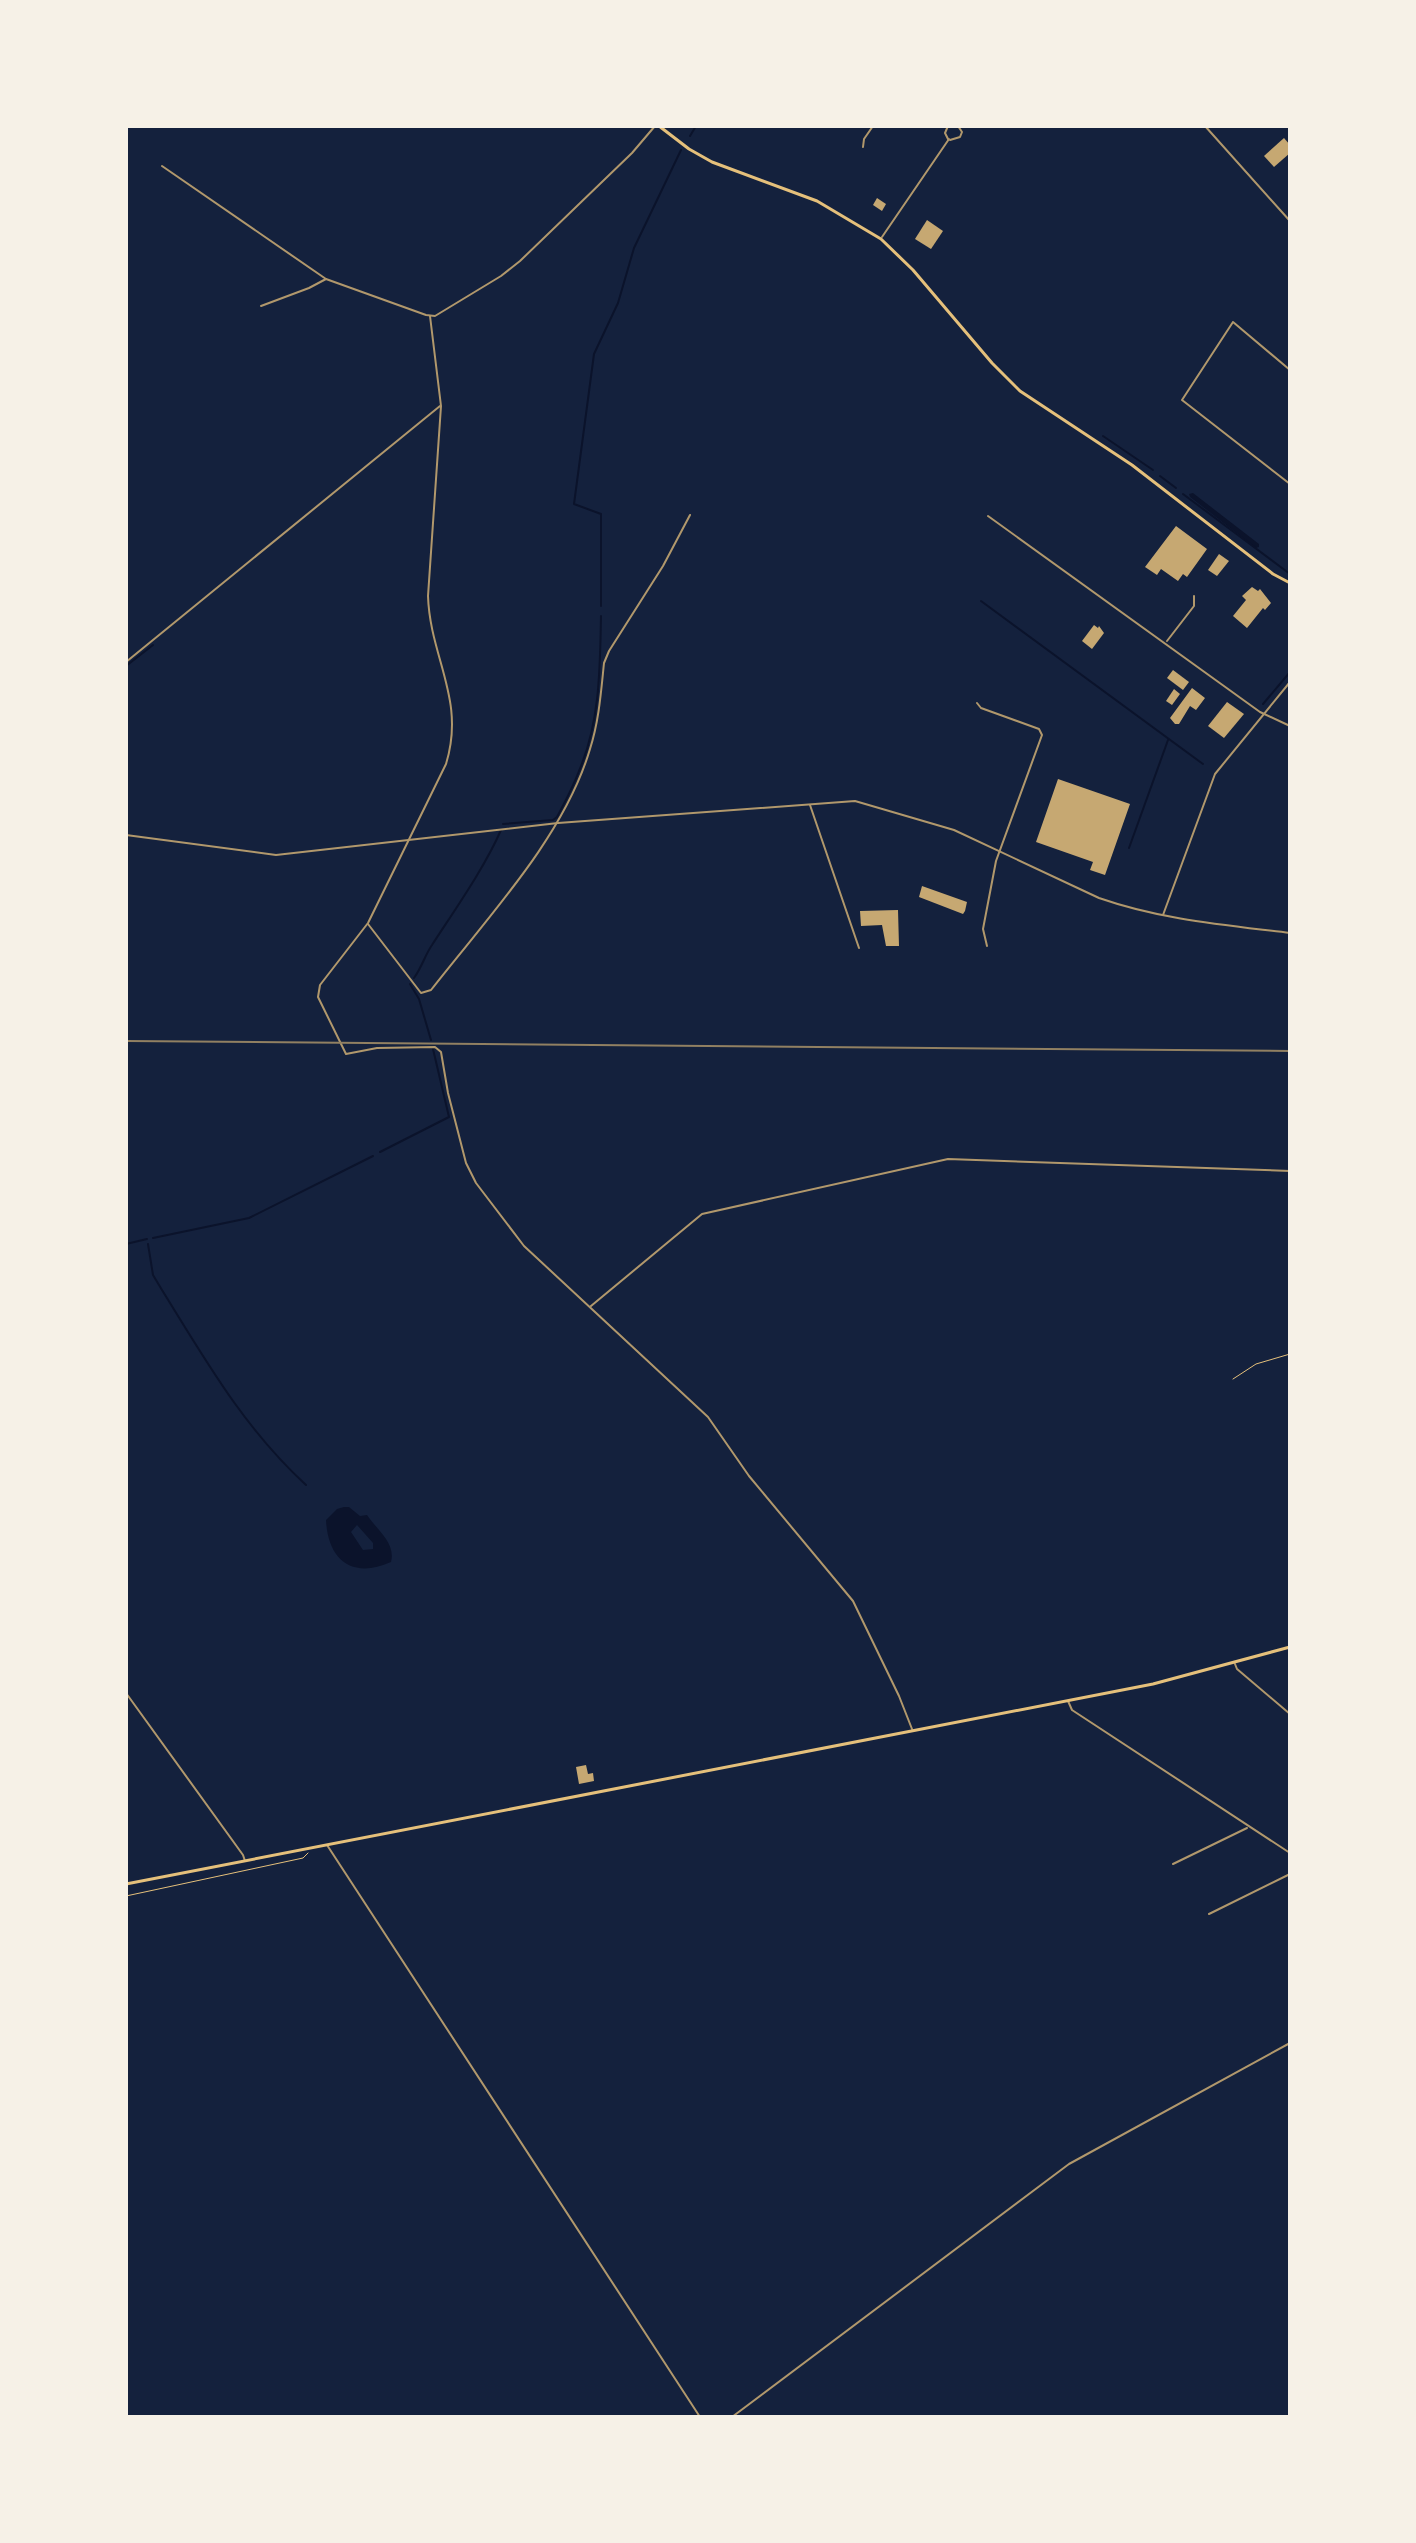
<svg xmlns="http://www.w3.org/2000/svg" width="1416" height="2543" font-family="Figtree,sans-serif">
<rect width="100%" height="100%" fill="#14213d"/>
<!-- water -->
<g fill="#0b132b" fill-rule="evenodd">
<path d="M1193 493 1259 544V547L1256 548 1190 497 1189 494Z"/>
<path d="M344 1507H349L360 1516 367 1515C377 1530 396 1543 391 1562 353 1579 328 1561 326 1520L337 1509ZM357 1525 373 1543V1549L363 1550 351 1532Z"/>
</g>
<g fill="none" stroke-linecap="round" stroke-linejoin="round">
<!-- stream -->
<g stroke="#0b132b" stroke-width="2">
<path d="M690 136 696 126"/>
<path d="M1103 436 1153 470"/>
<path d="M1160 476 1176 488"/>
<path d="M1183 494 1290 574"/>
<path d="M981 601 1203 764"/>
<path d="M601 606V514L574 504 594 354 618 303 634 248 681 150"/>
<path d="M126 666 153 645"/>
<path d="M1263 704 1290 672"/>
<path d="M503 824 553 820 557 817C565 802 573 787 579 771 600 722 600 669 601 616"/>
<path d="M1129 848 1168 740"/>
<path d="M414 978C422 967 425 955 432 945 454 911 485 867 501 830"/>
<path d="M410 984 419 999 431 1040"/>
<path d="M380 1152 449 1117 433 1049"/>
<path d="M153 1238 249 1218 373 1156"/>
<path d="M126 1244 147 1239"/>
<path d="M148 1244 153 1275 162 1290C206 1361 244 1428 306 1485"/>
</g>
</g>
<!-- building -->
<g fill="#c6a872">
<path d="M1284 138 1290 145V153L1274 167 1264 156Z"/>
<path d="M877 198 886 204 882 211 873 205Z"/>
<path d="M927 220 943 231 931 249 915 239Z"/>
<path d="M1176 526 1207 549 1187 577 1183 574 1178 581 1161 569 1157 575 1145 567Z"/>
<path d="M1219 554 1229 561 1217 576 1208 570Z"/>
<path d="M1252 587 1258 591 1260 589 1271 603 1265 610 1263 608 1247 628 1233 616 1246 600 1242 596Z"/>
<path d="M1094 625 1098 628 1099 626 1104 633 1092 649 1082 641Z"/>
<path d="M1173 670 1189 682 1183 690 1167 678Z"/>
<path d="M1192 688 1205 698 1196 710 1190 706 1179 724H1175L1170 718Z"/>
<path d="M1174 689 1180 694 1172 705 1166 701Z"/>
<path d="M1227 702 1244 714 1224 738 1208 726Z"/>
<path d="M1058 779 1130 804 1105 875 1090 870 1093 862 1036 842Z"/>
<path d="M922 886 967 902 965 911 963 914 919 897Z"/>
<path d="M898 910 899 946H886L882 925 861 926 860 911Z"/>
<path d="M586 1765 588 1774 593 1773 594 1781 579 1784 576 1767Z"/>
</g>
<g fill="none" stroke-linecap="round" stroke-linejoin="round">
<!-- path -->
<g stroke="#e5c07b" stroke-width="1">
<path d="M1233 1379 1256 1364 1290 1354"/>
<path d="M126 1896 303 1858 308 1853"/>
</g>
<!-- minor -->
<g stroke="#b1986c" stroke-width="2">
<path d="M1205 126 1290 221"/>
<path d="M948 139 945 133 948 126"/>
<path d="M950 140 960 137 962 132 958 126"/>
<path d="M863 147 864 139 873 126"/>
<path d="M162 166 326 279 426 315 435 316 501 276 520 261 632 153 655 126"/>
<path d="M882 237 949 139"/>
<path d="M261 306 309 288 326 279"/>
<path d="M430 316 441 406 428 596C430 658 466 699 446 764L368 923 320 985 318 997 346 1054 377 1048 435 1047 441 1052 448 1093 466 1163 476 1183 524 1246 708 1417 749 1476 853 1601 899 1696 912 1729"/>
<path d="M1290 370 1233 322 1182 400 1290 484"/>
<path d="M988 516 1260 712 1290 726"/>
<path d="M1167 641 1194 606V596"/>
<path d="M126 662 440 406"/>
<path d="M977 703 981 708 1039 729 1042 735 996 861 983 929 987 946"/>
<path d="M810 805 859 948"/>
<path d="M126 835 276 855 558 823 855 801 954 830 1099 898C1162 920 1225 925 1290 933"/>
<path d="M1163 915 1215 774 1290 682"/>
<path d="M368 924 421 993 431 990C487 918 564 837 590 749 599 721 601 692 604 663L609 651 663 566 690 515"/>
<path d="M591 1306 702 1214 948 1159 1290 1171"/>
<path d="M1235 1664 1237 1669 1290 1714"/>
<path d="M126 1693 243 1855 245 1861"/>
<path d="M1068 1701 1072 1710 1290 1853"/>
<path d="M327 1845 700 2417"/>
<path d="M1173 1864 1247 1828"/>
<path d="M1209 1914 1290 1874"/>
<path d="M732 2417 1069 2164 1290 2043"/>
</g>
<!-- secondary -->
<g stroke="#e5c07b" stroke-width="3">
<path d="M659 126 689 149 712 162 817 201 881 239 913 270 992 363 1020 391 1132 465 1273 574 1290 583"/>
<path d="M126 1884 1153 1684 1290 1647"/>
</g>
<!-- rail -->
<path stroke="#918062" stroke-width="2" d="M126 1041 1290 1051"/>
</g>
<!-- border -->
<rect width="1416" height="2543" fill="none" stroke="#f6f1e7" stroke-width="256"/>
</svg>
